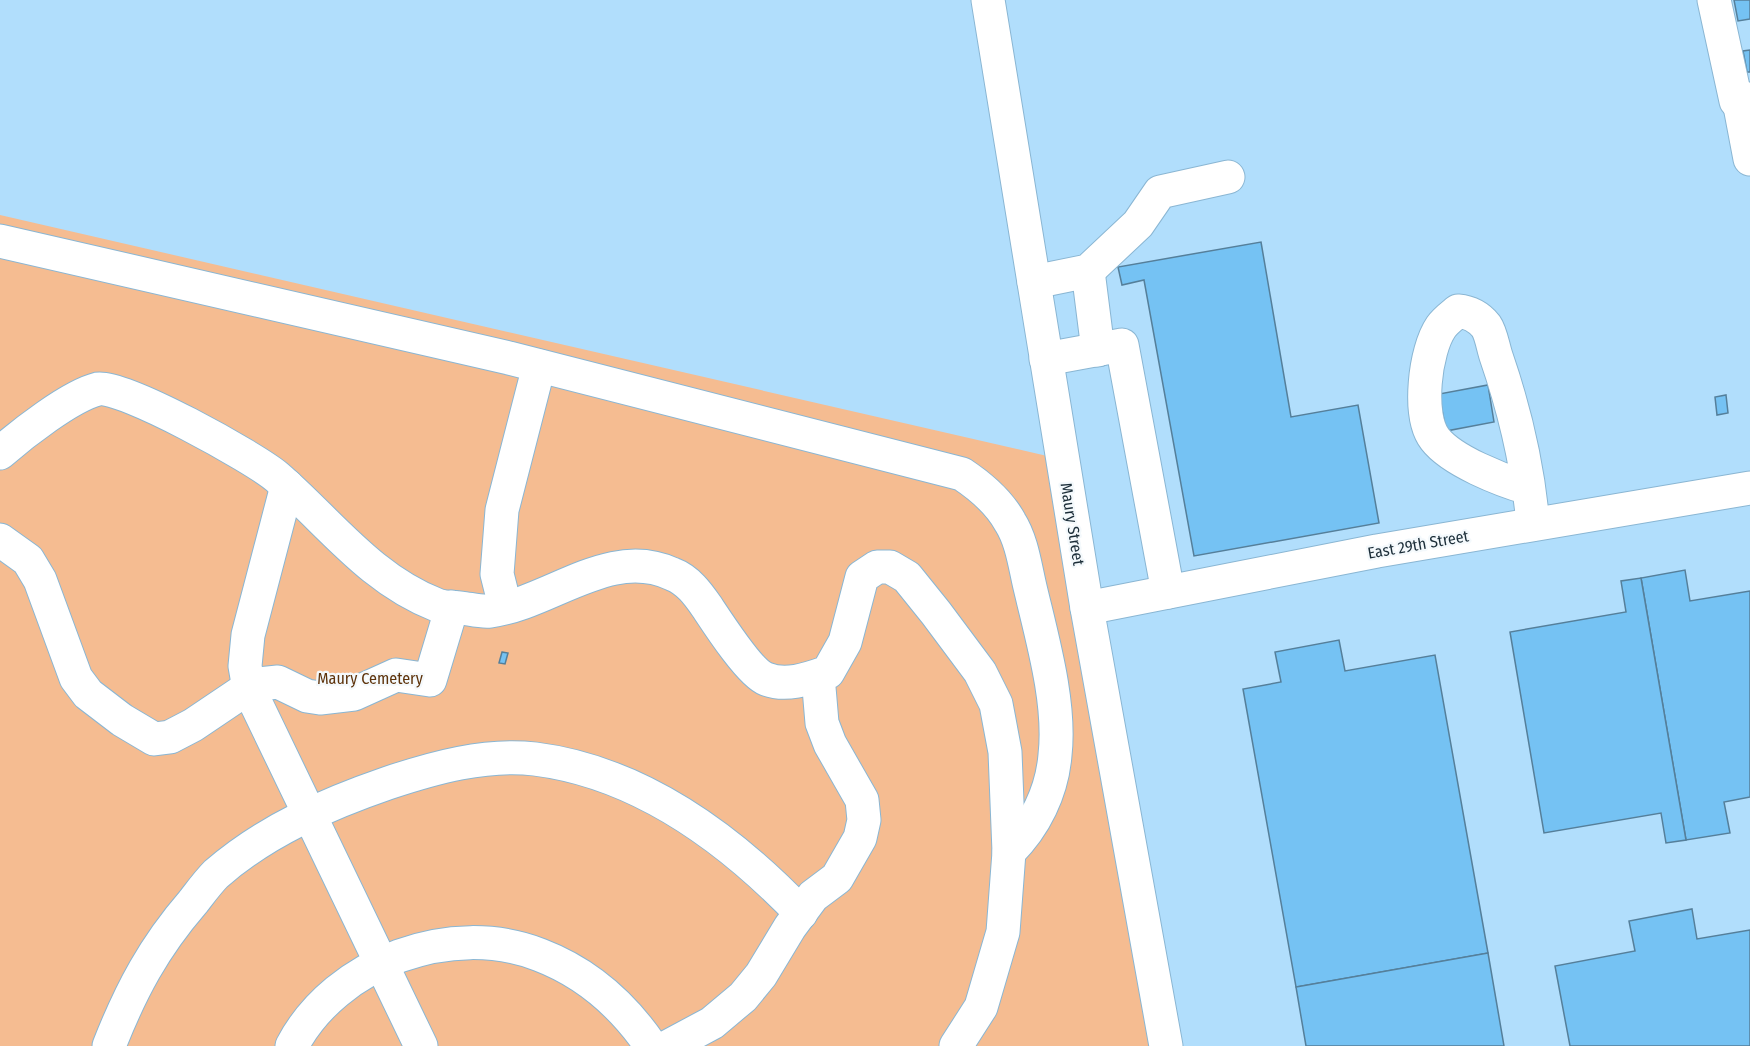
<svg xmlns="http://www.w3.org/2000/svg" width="1750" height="1046" font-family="'Fira Sans Condensed',sans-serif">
<rect width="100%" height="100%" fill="#b1defc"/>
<!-- green -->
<path fill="#f5bc91" d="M0 215 1060 459 1164 1046H0Z"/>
<!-- building -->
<g fill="#75c2f3" stroke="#557f9a" stroke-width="1.5">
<path d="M1734 0H1750V19L1738 21Z"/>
<path d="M1750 50V72H1747L1743 51Z"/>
<path d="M1261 242 1291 417 1358 405 1379 523 1194 556 1144 280 1122 285 1118 267Z"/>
<path d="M1488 385 1494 422 1446 431 1439 394Z"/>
<path d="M1726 395 1728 413 1717 415 1715 397Z"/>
<path d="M1685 570 1690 601 1750 591V797L1724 802 1730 833 1686 840 1641 578Z"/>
<path d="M1641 578 1686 840 1666 843 1661 813 1544 833 1510 632 1626 612 1621 581Z"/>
<path d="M1339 640 1345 671 1435 655 1488 953 1296 987 1243 689 1281 682 1275 652Z"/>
<path d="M502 652 508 653 505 664 499 663Z"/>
<path d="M1692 909 1697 939 1750 930V1046H1570L1555 966 1635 951 1629 921Z"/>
<path d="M1488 953 1504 1046H1306L1296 987Z"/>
</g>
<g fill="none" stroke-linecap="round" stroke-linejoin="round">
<!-- minor casing -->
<g stroke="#8ab6d3" stroke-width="35">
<g id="minor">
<path d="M988 0 1087 608 1166 1046"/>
<path d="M1714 0 1736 101 1750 99"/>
<path d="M1739 101 1750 159"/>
<path d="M0 241 509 358 962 474C980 486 999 502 1010 522 1022 541 1025 566 1030 587 1042 638 1061 703 1055 755 1052 792 1035 826 1009 852"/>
<path d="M1088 271 1098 350"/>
<path d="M1034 282 1088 271 1138 224 1160 192 1228 177"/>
<path d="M1046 359 1122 345 1168 592"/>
<path d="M0 453C22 434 70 396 98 389 122 384 255 458 277 477 329 522 370 579 437 605 444 608 453 607 461 608 470 609 481 612 490 611 551 603 610 545 672 574 688 580 698 594 707 607 717 622 750 673 766 679 786 687 808 679 828 672L845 642 862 577 877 567H890L907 577 936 613 980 672 996 704 1005 752 1009 852 1003 932 981 1007 956 1046"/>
<path d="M287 486 248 635 245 666 249 689 421 1046"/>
<path d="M1528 488C1501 480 1452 461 1435 439 1417 416 1425 350 1441 327 1445 321 1452 316 1458 311 1469 312 1478 316 1486 326 1491 333 1493 347 1496 356 1515 411 1528 467 1533 524"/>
<path d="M0 540 28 560 40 580 76 678 88 694 122 720 154 739 170 737 193 725 242 692 259 684 278 682 307 696 320 698 354 694 396 675 430 680 452 607"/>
<path d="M505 606 497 574 502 510 539 366"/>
<path d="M1087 608 1377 551 1750 488"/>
<path d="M109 1046C131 990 154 947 193 902 200 893 208 882 216 874 265 831 327 804 388 783 433 768 486 753 535 759 639 772 730 839 801 913"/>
<path d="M292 1046C336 962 452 920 540 955 587 973 623 1005 651 1046"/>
<path d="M669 1046 712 1023 743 997 761 975 790 927 813 896 837 878 860 838 864 820 862 800 830 744 822 723 818 676"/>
</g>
</g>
<!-- minor -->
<use href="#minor" stroke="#fff" stroke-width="33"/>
</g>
<g text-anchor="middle" stroke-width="4.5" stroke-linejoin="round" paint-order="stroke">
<!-- street labels -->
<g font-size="16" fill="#1b2d38" stroke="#f4f9fc">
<text transform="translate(1073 524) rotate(81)" y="6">Maury Street</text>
<text transform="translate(1418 544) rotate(-10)" y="6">East 29th Street</text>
</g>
<!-- park labels -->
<g font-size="16" fill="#5e330b" stroke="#f4f9fc">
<text x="370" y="684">Maury Cemetery</text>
</g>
</g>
</svg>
